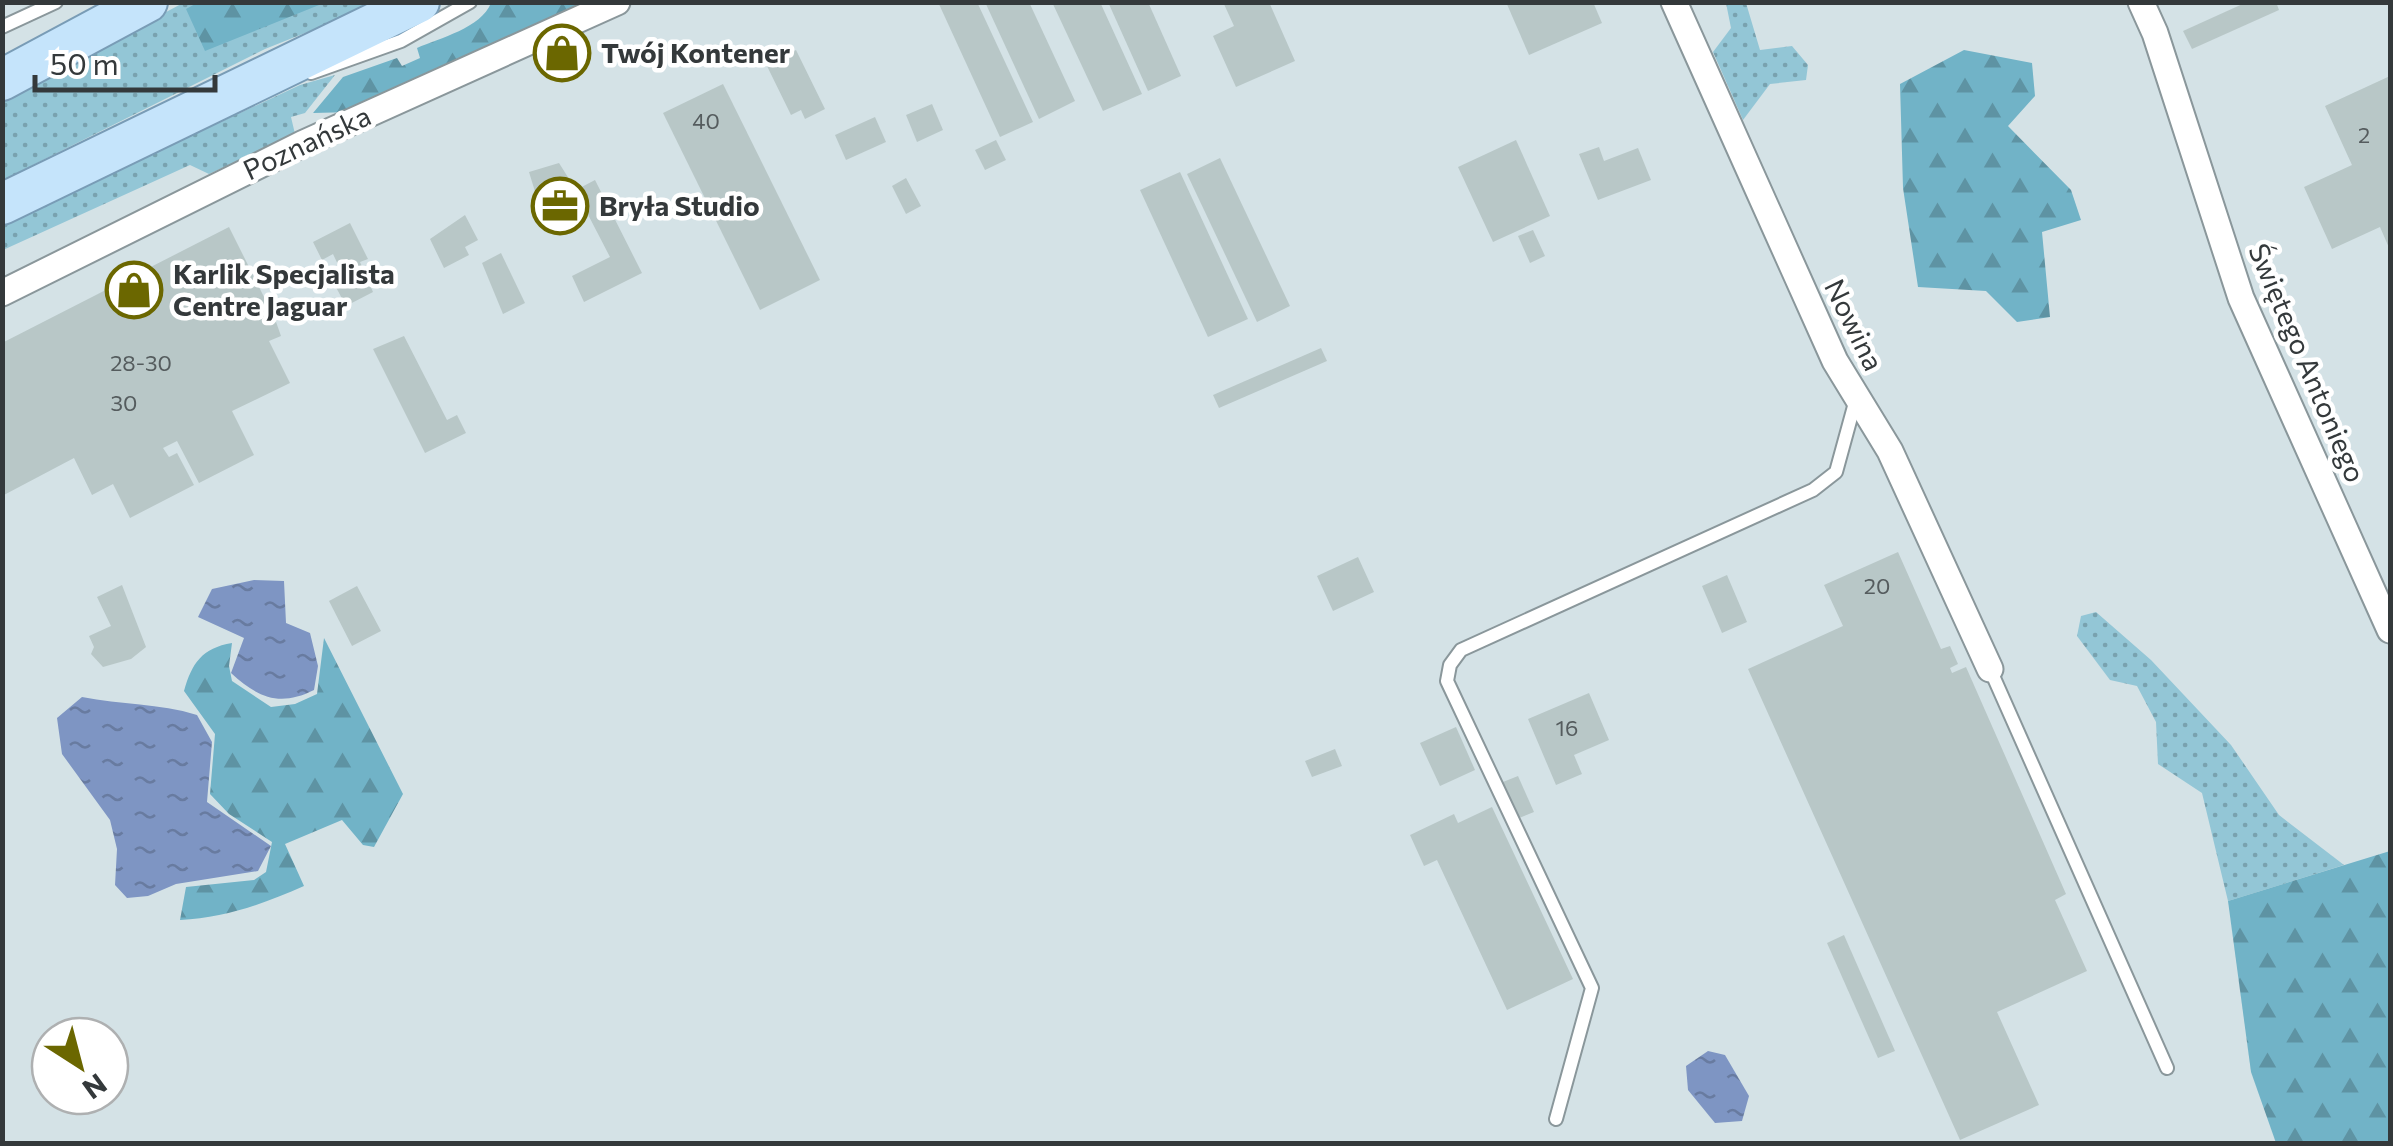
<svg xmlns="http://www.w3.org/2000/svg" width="2393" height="1146" font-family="Commissioner,sans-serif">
<defs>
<pattern id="grass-dots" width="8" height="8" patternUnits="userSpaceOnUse" patternTransform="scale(2.5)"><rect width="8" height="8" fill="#93c6d6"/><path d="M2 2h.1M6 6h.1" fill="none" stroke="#79a2af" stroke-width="1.8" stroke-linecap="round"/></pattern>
<pattern id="forest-firs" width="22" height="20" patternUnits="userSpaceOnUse" patternTransform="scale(2.5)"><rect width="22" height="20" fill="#71b3c7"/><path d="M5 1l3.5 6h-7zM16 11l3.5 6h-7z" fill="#5e93a3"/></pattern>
<pattern id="water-ripples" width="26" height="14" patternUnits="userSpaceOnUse" patternTransform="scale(2.5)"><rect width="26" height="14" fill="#7e95c3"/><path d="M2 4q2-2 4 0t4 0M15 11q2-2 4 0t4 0" fill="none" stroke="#687ba0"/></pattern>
</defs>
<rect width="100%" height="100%" fill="#d4e2e6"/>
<!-- grass -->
<g fill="url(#grass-dots)">
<path d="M183 3H380L265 49 3 180V99Z"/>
<path d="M1726 3H1746L1760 50 1792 46 1808 65 1806 80 1770 84 1743 120 1713 52 1731 28Z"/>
<path d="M335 75 305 113 291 117 295 134 209 174 190 165 3 250 2 224 300 85Z"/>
<path d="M2096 612 2151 660 2231 745 2279 815 2344 865 2228 901 2202 793 2158 764 2156 722 2137 686 2110 680 2077 636 2081 616Z"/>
</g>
<!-- forest -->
<g fill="url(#forest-firs)">
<path d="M197 3V2L324 3 205 51 186 9Z"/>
<path d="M491 3H595L353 112 313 113 343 77 397 58 402 66 420 58 417 48C440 38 481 28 491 3Z"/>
<path d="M1964 50 2032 63 2035 96 2008 126 2071 190 2081 220 2042 232 2050 317 2017 322 1986 291 1918 287 1903 188 1900 84Z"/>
<path d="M324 638 403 794 374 847 363 845 342 820 285 844 304 886C263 904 225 918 180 920L186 887 254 880 266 872 272 842 229 814 210 794 215 734 184 691C192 663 202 648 232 643L229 666 232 681 271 707 295 704 317 694Z"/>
<path d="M2390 851V1143H2276L2251 1072 2228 901Z"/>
</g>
<!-- water -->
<g fill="url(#water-ripples)">
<path d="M254 580 284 581 286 623 310 633 318 666 314 690C280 707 258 698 231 673L244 638 198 617 212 589Z"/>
<path d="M82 697C121 705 159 703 197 715L212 742 207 802 271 846 258 871 176 884 148 896 127 898 115 885 117 849 110 820 62 754 57 718Z"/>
<path d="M1708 1051 1725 1055 1749 1096 1742 1121 1715 1123 1688 1090 1686 1066Z"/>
</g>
<!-- building -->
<g fill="#b8c7c7">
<path d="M938 2H977L1033 122 1000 137Z"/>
<path d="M985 2H1029L1075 101 1039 119Z"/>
<path d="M1052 2H1100L1142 94 1103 111Z"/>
<path d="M1108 2H1148L1181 76 1148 91Z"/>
<path d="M1223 2H1269L1295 61 1236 87 1213 36 1234 26Z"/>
<path d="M1506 2H1593L1602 23 1529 55Z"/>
<path d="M2247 2H2276L2279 10 2192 49 2183 31Z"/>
<path d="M796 50 825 109 805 119 801 110 791 115 766 64Z"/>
<path d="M2390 76V250L2380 227 2332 249 2304 187 2352 165 2325 106Z"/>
<path d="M723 84 820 280 760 310 663 113Z"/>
<path d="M932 104 943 130 917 142 906 115Z"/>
<path d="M875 117 886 142 846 160 835 135Z"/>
<path d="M996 140 1006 160 985 170 975 150Z"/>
<path d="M1516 140 1550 216 1493 242 1458 167Z"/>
<path d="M1599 147 1604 161 1638 148 1651 180 1598 200 1579 154Z"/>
<path d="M1220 158 1290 306 1257 322 1187 174Z"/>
<path d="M559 163 576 190 595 180 642 273 584 302 572 276 610 257 583 205 547 224 532 200 537 198 529 172Z"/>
<path d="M1180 172 1248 319 1208 337 1140 190Z"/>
<path d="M906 178 921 206 906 214 892 186Z"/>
<path d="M465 215 478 240 465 247 469 255 444 268 430 239Z"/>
<path d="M350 223 368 259 360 262 373 292 346 306 330 276 341 271 333 254 322 260 313 242Z"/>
<path d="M229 227 275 319 281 336 269 341 290 383 232 411 254 455 199 483 177 441 163 448 169 457 177 453 194 485 130 518 113 484 92 495 74 458 2 496V343Z"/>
<path d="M1533 230 1545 256 1530 263 1518 236Z"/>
<path d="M501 253 525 303 503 314 482 263Z"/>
<path d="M404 336 447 420 457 415 466 433 425 453 373 349Z"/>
<path d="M1321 348 1327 361 1219 408 1213 395Z"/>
<path d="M1898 552 1941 649 1950 646 1958 664 1950 668 1952 673 1966 667 2066 894 2055 900 2087 971 1997 1012 2039 1105 1960 1140 1748 669 1843 626 1824 585Z"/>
<path d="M1358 557 1374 592 1333 611 1317 576Z"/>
<path d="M1727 575 1747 622 1722 633 1702 586Z"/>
<path d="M122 585 146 647 131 659 103 667 91 654 94 647 89 636 111 626 97 597Z"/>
<path d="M357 586 381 631 352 646 329 601Z"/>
<path d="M1589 693 1609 740 1574 755 1582 774 1556 785 1528 719Z"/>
<path d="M1456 727 1475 770 1440 786 1420 743Z"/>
<path d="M1335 749 1342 766 1312 777 1305 761Z"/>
<path d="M1518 776 1534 812 1519 818 1503 782Z"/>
<path d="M1492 807 1573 979 1507 1010 1437 860 1424 866 1410 835 1454 814 1458 823Z"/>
<path d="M1844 935 1895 1051 1878 1058 1827 943Z"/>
</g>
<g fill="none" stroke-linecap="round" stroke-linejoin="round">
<!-- lane casing -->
<g stroke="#8a979b" stroke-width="16">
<g id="lane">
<path d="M2 27 56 2"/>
<path d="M311 73 401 41 470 2"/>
<path d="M1990 669 2167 1068"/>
<path d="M1556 1119 1592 988 1447 681 1450 665 1461 650 1813 490 1836 472 1856 399"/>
</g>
</g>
<!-- street casing -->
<g stroke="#8a979b" stroke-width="29">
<g id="street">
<path d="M1674 2 1835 361 1890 451 1990 669"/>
<path d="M2141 2 2155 33 2241 298 2390 630"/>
<path d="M2 293 302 144 617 2"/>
</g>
</g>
<!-- primary casing -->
<g stroke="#799cb6" stroke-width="44">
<g id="primary">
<path d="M2 80 147 2"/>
<path d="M2 204 419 2"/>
</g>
</g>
<!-- lane -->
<use href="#lane" stroke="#fff" stroke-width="12"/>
<!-- street -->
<use href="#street" stroke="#fff" stroke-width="25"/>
<!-- primary -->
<use href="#primary" stroke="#c5e4fb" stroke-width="40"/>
</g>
<!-- icons -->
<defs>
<g id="shop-ring" transform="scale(2.875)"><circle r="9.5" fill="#fff" stroke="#6b6700" stroke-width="1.5"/><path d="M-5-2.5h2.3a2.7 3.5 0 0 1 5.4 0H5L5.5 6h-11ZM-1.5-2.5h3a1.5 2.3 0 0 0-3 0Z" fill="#6b6700"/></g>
<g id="office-ring" transform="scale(2.875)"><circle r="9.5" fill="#fff" stroke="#6b6700" stroke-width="1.5"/><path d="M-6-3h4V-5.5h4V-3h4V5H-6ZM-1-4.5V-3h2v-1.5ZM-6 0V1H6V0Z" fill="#6b6700"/></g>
</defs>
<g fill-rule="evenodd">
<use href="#shop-ring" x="562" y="53"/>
<use href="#office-ring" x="560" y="206"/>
<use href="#shop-ring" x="134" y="290"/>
</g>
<g text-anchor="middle" stroke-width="9" stroke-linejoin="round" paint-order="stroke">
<!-- number labels -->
<g font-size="22" fill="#555c5e">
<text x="706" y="129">40</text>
<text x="2364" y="143">2</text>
<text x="141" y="371">28-30</text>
<text x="124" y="411">30</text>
<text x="1877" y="594">20</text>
<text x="1567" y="736">16</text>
</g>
<!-- poi labels -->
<g font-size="28" font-weight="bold" fill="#34393b" stroke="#fff" text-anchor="start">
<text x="601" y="63">Twój Kontener</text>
<text x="599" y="216">Bryła Studio</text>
<text x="173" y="284">Karlik Specjalista<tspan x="173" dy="32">Centre Jaguar</tspan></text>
</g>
<!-- street labels -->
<g font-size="28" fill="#34393b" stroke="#fff">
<text transform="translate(307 143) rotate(-25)" y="10">Poznańska</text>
<text transform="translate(1854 325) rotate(64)" y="10">Nowina</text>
<text transform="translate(2307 363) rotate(67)" y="10">Świętego Antoniego</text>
</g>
</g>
<!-- border -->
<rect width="2393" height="1146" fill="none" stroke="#34393b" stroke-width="10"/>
<!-- north arrow -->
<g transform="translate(80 1066) rotate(144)"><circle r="48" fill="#ffffff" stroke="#aeb0b1" stroke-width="2.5"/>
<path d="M0-8L18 38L0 25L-18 38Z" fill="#6b6700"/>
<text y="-15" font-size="28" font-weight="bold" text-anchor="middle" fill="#34393b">N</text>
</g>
<!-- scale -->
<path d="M35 75v15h180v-15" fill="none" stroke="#34393b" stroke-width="5"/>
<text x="50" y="75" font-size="30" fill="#34393b" stroke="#ffffff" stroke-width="8" paint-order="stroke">50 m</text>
</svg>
